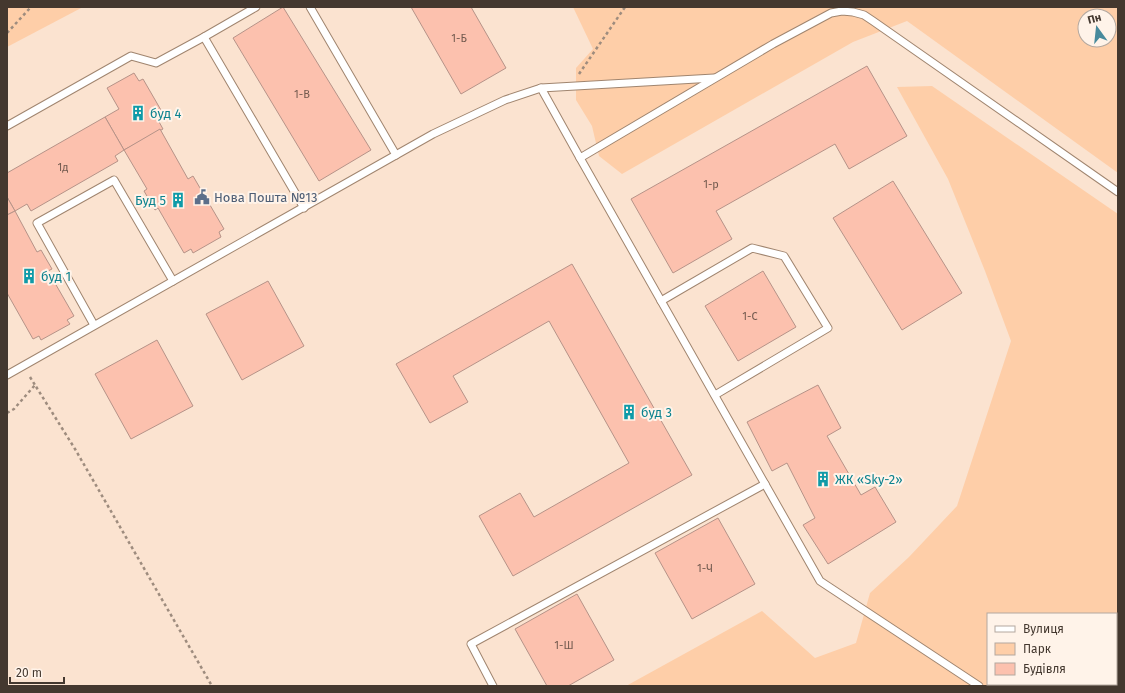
<svg xmlns="http://www.w3.org/2000/svg" width="1125" height="693" font-family="'Fira Sans',sans-serif">
<rect width="100%" height="100%" fill="#fbe3d0"/>
<!-- green -->
<g fill="#fecea8" fill-rule="evenodd">
<path d="M7 7H83L7 47Z"/>
<path d="M573 7H1118V173L907 21 853 42 622 174 599 156 592 126 576 100V68L593 49ZM1085 16H1109V40H1085Z"/>
<path d="M932 86 1118 214V660L1116 661V614H988V684H1083L1080 686H626L762 611 815 658 856 643 870 593 909 557 957 506 1011 341 985 271 948 179 897 87Z"/>
</g>
<!-- building -->
<g fill="#fcc1ae" stroke="#b69388">
<path d="M283 7 371 150 319 181 233 38Z"/>
<path d="M411 7H471L506 68 461 94Z"/>
<path d="M867 66 907 136 849 169 835 144 716 211 732 239 673 273 631 199Z"/>
<path d="M134 73 139 81 143 79 165 117 158 120 163 129 124 150 105 117 119 109 107 88Z"/>
<path d="M105 117 124 150 115 156 118 161 31 211 27 204 15 211 7 197V173Z"/>
<path d="M160 129 188 179 193 176 224 229 219 232 221 237 193 253 191 249 184 253 158 208 155 210 144 191 147 189 124 150Z"/>
<path d="M893 181 962 293 902 330 833 218Z"/>
<path d="M7 197 15 211 7 215Z"/>
<path d="M15 211 37 252 41 250 52 269 48 271 74 316 67 320 70 324 41 340 39 336 33 339 7 293V215Z"/>
<path d="M572 264 692 475 513 576 479 516 520 493 534 517 629 463 549 321 453 376 468 402 430 423 396 364Z"/>
<path d="M763 271 796 327 738 361 705 306Z"/>
<path d="M268 281 304 346 242 380 206 314Z"/>
<path d="M157 340 193 406 131 439 95 374Z"/>
<path d="M818 385 841 428 827 436 861 495 875 487 896 522 828 564 803 525 815 518 787 463 772 471 747 422Z"/>
<path d="M718 518 755 584 692 619 655 553Z"/>
<path d="M577 594 614 660 568 686H547L515 629Z"/>
</g>
<g fill="none" stroke-linecap="round" stroke-linejoin="round">
<!-- lane casing -->
<g stroke="#a0856f" stroke-width="9">
<g id="lane">
<path d="M310 7 396 155"/>
<path d="M204 37 256 7"/>
<path d="M541 88 714 78"/>
<path d="M7 126 131 56 156 63 204 37 304 208"/>
<path d="M580 158 820 581 979 686"/>
<path d="M661 301 752 248 784 256 828 328 715 395"/>
<path d="M94 325 37 223 114 180 173 281"/>
<path d="M7 375 433 134 505 100 541 88 580 158 773 44 831 13 842 11 853 12 864 15 873 21 1118 192"/>
<path d="M493 686 471 644 765 484"/>
</g>
</g>
<!-- secondary casing -->
<g stroke="#a0856f" stroke-width="23">
<g id="secondary">
<path d="M1116 671 1118 670"/>
<path d="M1095 686 1097 684"/>
</g>
</g>
<!-- path -->
<g stroke="#9e8c7e" stroke-width="2.5" stroke-dasharray="3 3" stroke-linecap="butt">
<path d="M7 33 31 7"/>
<path d="M579 74 625 7"/>
<path d="M30 377 35 385"/>
<path d="M7 413 14 409 35 385 75 449 212 686"/>
</g>
<!-- lane -->
<use href="#lane" stroke="#fff" stroke-width="7"/>
<!-- secondary -->
<use href="#secondary" stroke="#fff" stroke-width="21"/>
</g>
<!-- icons -->
<defs>
<g id="building-bare" transform="scale(1.2)"><path d="M-4-6H4V6H1V3H-1V6H-4ZM-2.5-4.3h1.7v1.8h-1.7ZM.8-4.3h1.7v1.8H.8ZM-2.5-1h1.7V.8h-1.7ZM.8-1h1.7V.8H.8Z" fill="#0f9aa8" stroke="#fff3e9" stroke-width="2.5" paint-order="stroke"/></g>
<g id="civic-bare" transform="scale(1.2)"><path d="M-.6-6.5H3V-4.5H.6V-3L4-1V1h2V6H-6V1h2V-1L-.6-3ZM-1.2 2.5V6h2.4V2.5Z" fill="#5c6f8a" stroke="#fff3e9" stroke-width="2.5" paint-order="stroke"/></g>
</defs>
<g fill-rule="evenodd">
<use href="#building-bare" x="138" y="113"/>
<use href="#civic-bare" x="202" y="197"/>
<use href="#building-bare" x="178" y="200"/>
<use href="#building-bare" x="29" y="276"/>
<use href="#building-bare" x="629" y="412"/>
<use href="#building-bare" x="823" y="479"/>
</g>
<g text-anchor="middle" stroke-width="4" stroke-linejoin="round" paint-order="stroke">
<!-- number labels -->
<g font-size="11" fill="#725a4f">
<text x="459" y="42">1-Б</text>
<text x="302" y="98">1-В</text>
<text x="63" y="171">1д</text>
<text x="711" y="188">1-р</text>
<text x="750" y="320">1-С</text>
<text x="705" y="572">1-Ч</text>
<text x="564" y="649">1-Ш</text>
</g>
<!-- culture labels -->
<g font-size="13" fill="#0d838f" stroke="#fff3e9" text-anchor="start">
<text x="150" y="118">буд 4</text>
<text x="166" y="205" text-anchor="end">Буд 5</text>
<text x="41" y="281">буд 1</text>
<text x="641" y="417">буд 3</text>
<text x="835" y="484">ЖК «Sky-2»</text>
</g>
<!-- service labels -->
<g font-size="13" fill="#4e5e75" stroke="#fff3e9" text-anchor="start">
<text x="214" y="202">Нова Пошта №13</text>
</g>
</g>
<!-- border -->
<rect width="1125" height="693" fill="none" stroke="#44382f" stroke-width="16"/>
<!-- legend -->
<rect x="987" y="613" width="130" height="72" fill="#fff3e9" stroke="#b4a89f"/>
<rect x="995" y="626" width="20" height="6" fill="#ffffff" stroke="#b4a89f"/>
<text x="1023" y="633" font-size="12" fill="#44382f">Вулиця</text>
<rect x="995" y="643" width="20" height="12" fill="#fecea8" stroke="#b4a89f"/>
<text x="1023" y="653" font-size="12" fill="#44382f">Парк</text>
<rect x="995" y="663" width="20" height="12" fill="#fcc1ae" stroke="#b4a89f"/>
<text x="1023" y="673" font-size="12" fill="#44382f">Будівля</text>
<!-- north arrow -->
<g transform="translate(1097 28) rotate(345)"><circle r="19" fill="#fff3e9" stroke="#b4a89f"/>
<path d="M0-3L7 15L0 10L-7 15Z" fill="#488a9c"/>
<text y="-6" font-size="11" font-weight="bold" text-anchor="middle" fill="#44382f">Пн</text>
</g>
<!-- scale -->
<path d="M10 677v6h54v-6" fill="none" stroke="#44382f" stroke-width="2"/>
<text x="16" y="677" font-size="12" fill="#44382f" stroke="#fff3e9" stroke-width="3" paint-order="stroke">20 m</text>
</svg>
